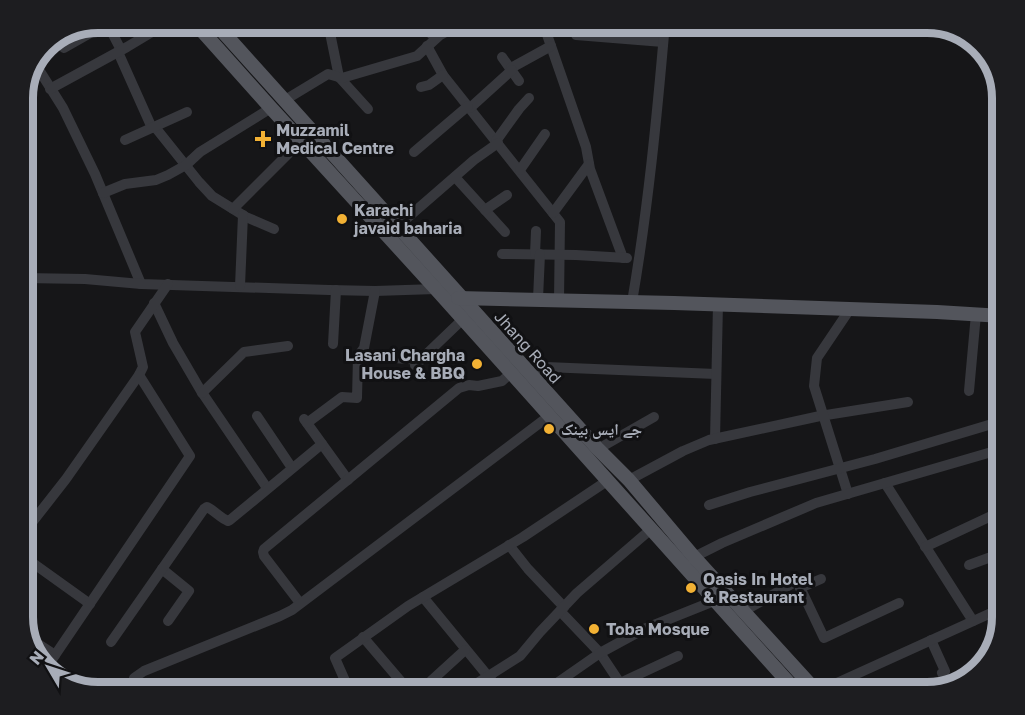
<svg xmlns="http://www.w3.org/2000/svg" width="1025" height="715" font-family="'Golos Text','Noto Naskh Arabic',sans-serif">
<rect width="100%" height="100%" fill="#161618"/>
<g fill="none" stroke-linecap="round" stroke-linejoin="round">
<!-- minor -->
<g stroke="#37383d" stroke-width="10">
<path d="M107 23 121 50"/>
<path d="M328 23 339 77 368 109"/>
<path d="M418 23 436 38"/>
<path d="M543 23 586 147 590 169 623 258"/>
<path d="M576 35 663 42"/>
<path d="M427 46 443 75 560 222 559 300"/>
<path d="M64 48 108 23"/>
<path d="M118 52 152 128"/>
<path d="M502 57 519 81"/>
<path d="M36 65 63 108 95 174 141 284"/>
<path d="M511 68 551 46"/>
<path d="M421 87 429 85 443 75"/>
<path d="M50 89 127 47 167 23"/>
<path d="M285 100 328 74 342 78 417 56 440 35 462 23"/>
<path d="M470 108 512 70"/>
<path d="M155 127 199 182 212 196 246 217 274 229"/>
<path d="M125 140 187 112"/>
<path d="M496 141 519 109 529 98"/>
<path d="M414 152 468 106"/>
<path d="M520 170 545 134"/>
<path d="M455 177 505 232"/>
<path d="M103 193 125 184 156 180 168 175 186 165 200 152 271 108"/>
<path d="M233 209 301 141"/>
<path d="M485 210 507 195"/>
<path d="M553 213 589 164"/>
<path d="M398 226 474 160 498 143"/>
<path d="M23 228 24 279"/>
<path d="M502 254 576 255 627 258"/>
<path d="M535 254 536 231"/>
<path d="M23 278 85 279 141 284 329 290 375 291 436 289"/>
<path d="M240 286 243 215"/>
<path d="M538 299 540 254"/>
<path d="M632 302C648 209 657 116 665 23"/>
<path d="M154 303 173 343 201 391 267 488"/>
<path d="M333 344 336 290"/>
<path d="M394 358 421 360"/>
<path d="M415 365 463 319"/>
<path d="M533 377 546 367 716 374"/>
<path d="M969 391 976 314"/>
<path d="M202 393 244 352 288 346"/>
<path d="M257 416 292 468"/>
<path d="M304 419 348 480"/>
<path d="M307 423 342 397 357 398 358 356 364 348 375 291"/>
<path d="M715 439 718 304"/>
<path d="M598 449 654 417"/>
<path d="M629 480 683 451 709 440 820 416 908 402"/>
<path d="M885 483 973 621"/>
<path d="M23 484V483"/>
<path d="M848 494 814 386 817 358 850 309"/>
<path d="M709 505 750 492 875 459 1002 421"/>
<path d="M23 534 66 479 139 375 143 367 135 332 168 284"/>
<path d="M509 545 528 569 564 607"/>
<path d="M925 547 1002 511"/>
<path d="M23 556 90 604"/>
<path d="M694 557 722 543 816 503 1002 449"/>
<path d="M969 565 1002 553"/>
<path d="M162 569 189 591 168 621"/>
<path d="M800 588 821 579"/>
<path d="M423 597 501 692"/>
<path d="M300 603 264 556 263 552 264 549 459 388 469 385 478 386 502 381 511 373"/>
<path d="M560 611 600 653 626 692"/>
<path d="M744 611 797 581 824 638 899 603"/>
<path d="M363 637 410 692"/>
<path d="M32 640 55 655"/>
<path d="M931 640 945 671 942 673 950 687"/>
<path d="M111 642 204 509 207 507C215 511 220 518 228 521L230 520 322 444"/>
<path d="M47 667 190 456 139 375"/>
<path d="M431 681 465 650"/>
<path d="M620 683 678 656"/>
<path d="M140 692 135 685 134 678 144 671 280 616 292 610 549 416"/>
<path d="M311 692 345 681"/>
<path d="M350 692 335 658 408 606 523 537 607 481"/>
<path d="M468 692 479 682 520 656 540 632 577 593 650 530"/>
<path d="M544 692 600 653 644 629 714 601"/>
<path d="M611 692 621 686"/>
<path d="M765 692 787 682"/>
<path d="M817 692 1002 608"/>
</g>
<!-- major -->
<g stroke="#53555c" stroke-width="14">
<path d="M195 23 271 108 436 289 797 692"/>
<path d="M215 23 597 448 629 480 694 557 817 692"/>
<path d="M458 298 674 303 937 312 1002 316"/>
</g>
</g>
<!-- markers -->
<g fill="#f2b134" stroke="#111113" stroke-width="2">
<path d="M260 130h6v6h6v6h-6v6h-6v-6h-6v-6h6z"/>
<circle cx="342" cy="219" r="6"/>
<circle cx="477" cy="364" r="6"/>
<circle cx="549" cy="429" r="6"/>
<circle cx="691" cy="588" r="6"/>
<circle cx="594" cy="629" r="6"/>
</g>
<g text-anchor="middle" stroke-width="6" stroke-linejoin="round" paint-order="stroke">
<!-- poi labels -->
<g font-size="16" font-weight="bold" fill="#a8adb8" stroke="#111113" text-anchor="start">
<text x="276" y="136">Muzzamil<tspan x="276" dy="18">Medical Centre</tspan></text>
<text x="354" y="216">Karachi<tspan x="354" dy="18">javaid baharia</tspan></text>
<text x="465" y="361" text-anchor="end">Lasani Chargha<tspan x="465" dy="18">House &amp; BBQ</tspan></text>
<text x="561" y="435">جے ایس بینک</text>
<text x="703" y="585">Oasis In Hotel<tspan x="703" dy="18">&amp; Restaurant</tspan></text>
<text x="606" y="635">Toba Mosque</text>
</g>
<!-- street labels -->
<g font-size="16" fill="#a8adb8" stroke="#111113">
<text transform="translate(528 347) rotate(48)" y="6">Jhang Road</text>
</g>
</g>
<!-- crop -->
<path d="M0 0H1025V715H0ZM98 33H927A65 65 0 0 1 992 98V617A65 65 0 0 1 927 682H98A65 65 0 0 1 33 617V98A65 65 0 0 1 98 33Z" fill="#1d1d20" fill-rule="evenodd"/>
<path fill="none" stroke="#a8adb8" stroke-width="8" d="M98 33H927A65 65 0 0 1 992 98V617A65 65 0 0 1 927 682H98A65 65 0 0 1 33 617V98A65 65 0 0 1 98 33Z"/>
<!-- north arrow -->
<g transform="translate(48 667) rotate(309)" stroke="#111113" stroke-width="4.5" paint-order="stroke">
<path d="M0-4.5L10 22L0 15L-10 22Z" fill="#a8adb8"/>
<text y="-9" font-size="16" font-weight="bold" text-anchor="middle" fill="#a8adb8">N</text>
</g>
</svg>
